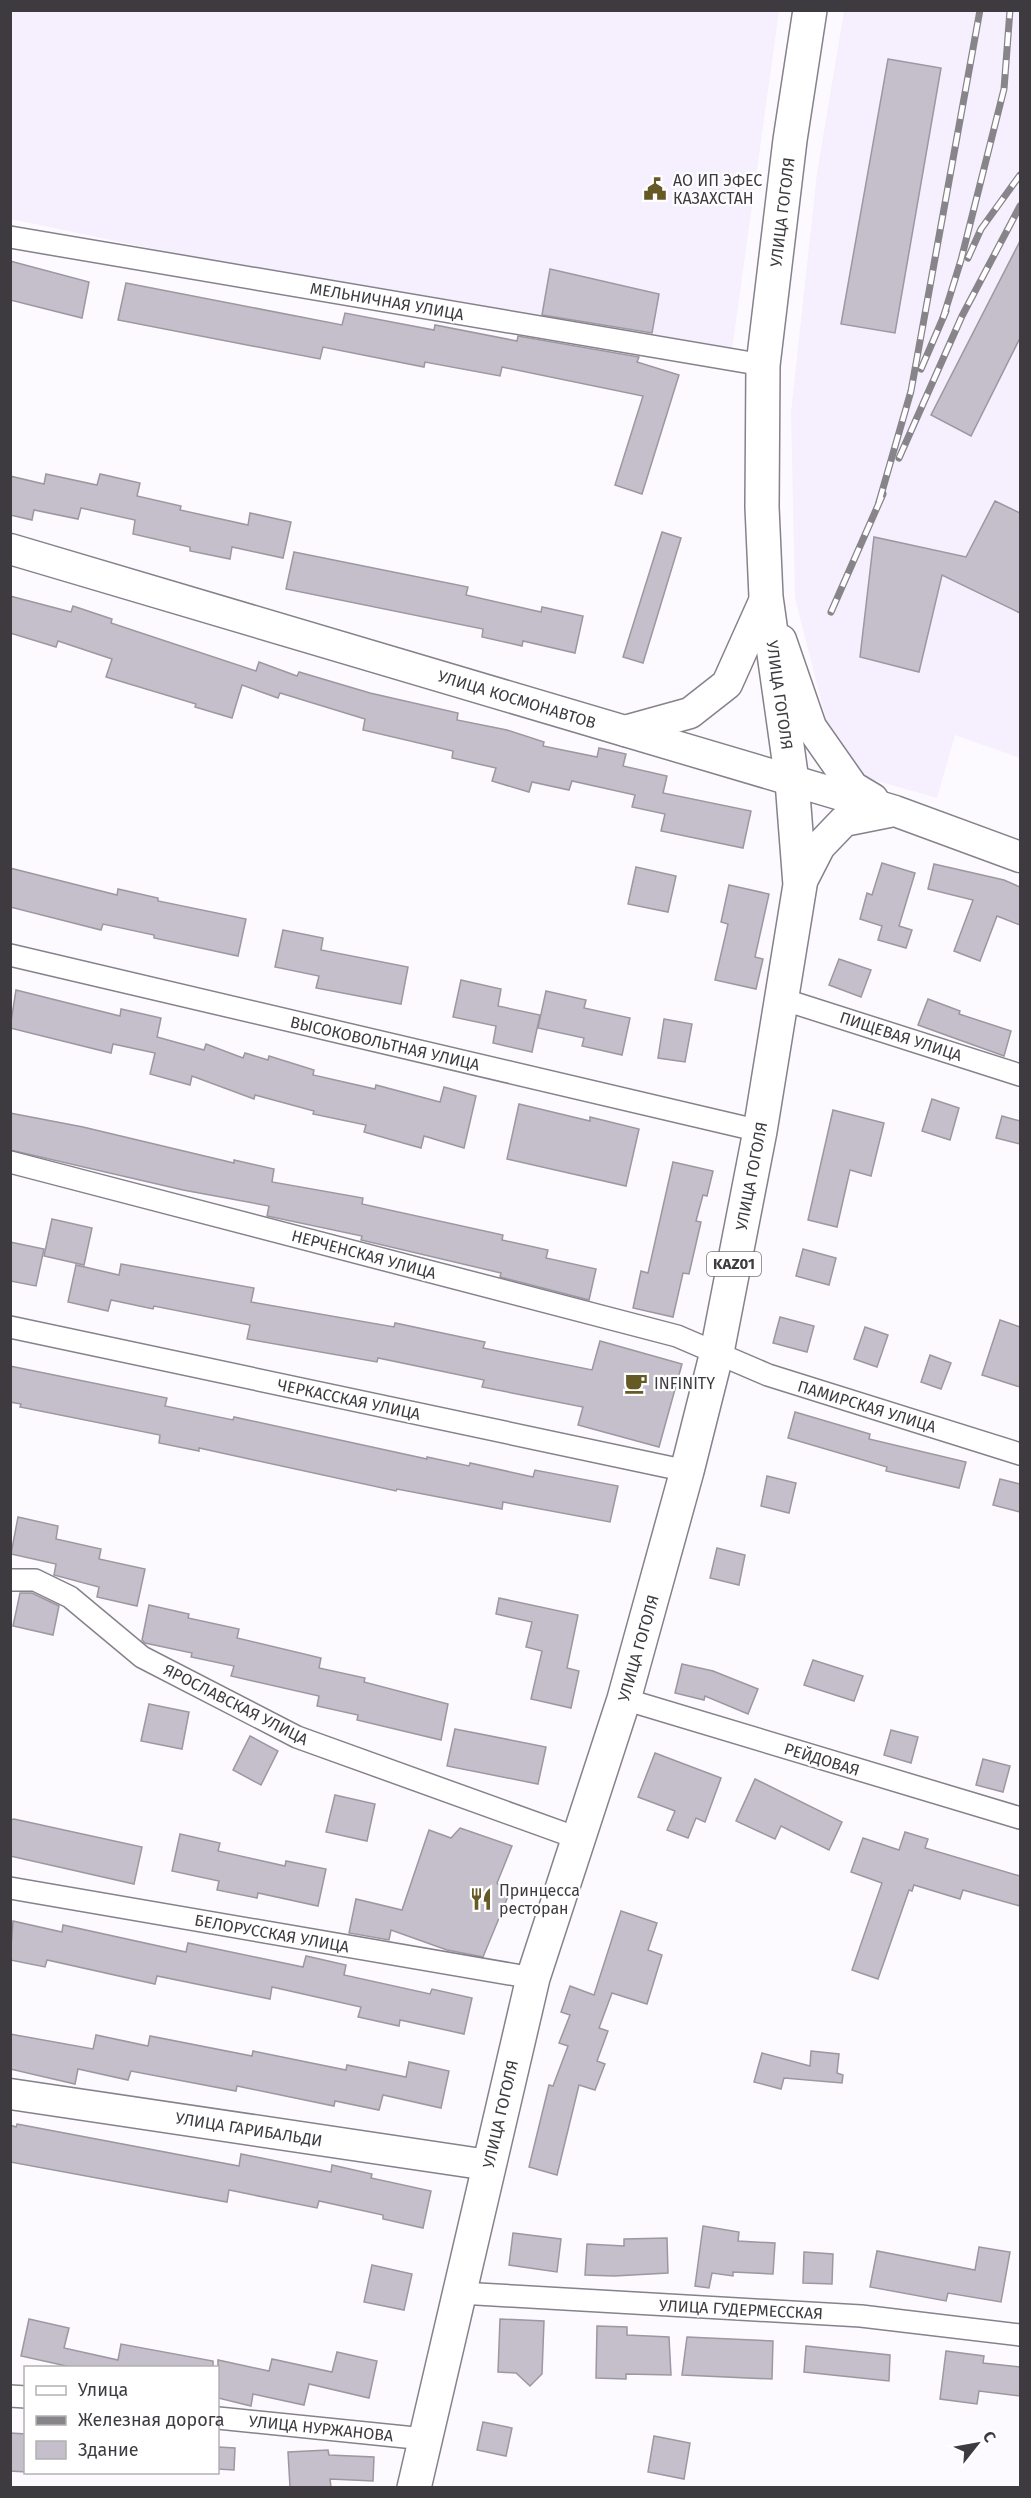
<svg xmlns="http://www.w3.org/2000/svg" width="1031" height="2498" font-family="'Fira Sans',sans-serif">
<rect width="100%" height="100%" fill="#fcfaff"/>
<!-- built -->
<g fill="#f6effe">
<path d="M11 11H779L731 357 296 279 11 219Z"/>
<path d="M844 11H1020V758L955 735 937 798 839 770 795 598 791 412 817 173Z"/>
</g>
<!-- building -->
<g fill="#c4bfca" stroke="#9c97a1" stroke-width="1.5">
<path d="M888 59 941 68 895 333 841 324Z"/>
<path d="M1020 241V338L971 436 931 415Z"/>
<path d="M10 261 89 282 82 318 10 300Z"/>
<path d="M550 269 659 294 652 333 542 315Z"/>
<path d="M126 283 342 325 345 313 434 330 435 325 517 341 518 336 639 357 637 362 679 375 642 494 615 485 643 396 502 367 500 376 425 362 424 367 323 347 320 359 118 320Z"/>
<path d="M46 474 97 485 100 474 140 483 137 496 181 506 180 510 248 525 250 513 291 522 283 558 232 547 230 559 190 551V547L133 534 135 520 81 508 78 519 34 510 32 520 10 515V476L44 484Z"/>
<path d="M995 501 1020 513V613L942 575 919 672 860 657 874 537 966 557Z"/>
<path d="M662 532 681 538 643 663 623 657Z"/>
<path d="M294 552 468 587 466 595 541 612 542 607 583 616 575 653 523 641 522 646 482 637 483 629 286 589Z"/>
<path d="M10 596 71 612 73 606 112 619 111 623 256 671 259 662 297 676 299 672 370 693 458 713 457 720 507 730 544 742 543 746 597 757 599 748 626 754 623 766 667 776 663 793 751 811 743 848 661 831 665 814 632 807 635 795 572 781 569 790 532 782 529 792 492 781 496 768 452 758 453 751 363 730 365 719 280 693 278 698 242 685 232 718 195 707 196 704 106 677 112 659 58 641 56 647 10 633Z"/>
<path d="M882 863 915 873 899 926 912 930 906 948 878 940 882 926 860 919 867 893 872 895Z"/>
<path d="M934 864 1004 880 1020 887V925L997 916 980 961 954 951 973 900 928 889Z"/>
<path d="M636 867 676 876 668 912 628 904Z"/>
<path d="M10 868 117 895 118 889 158 898V901L246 919 238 956 154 938V935L103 924 101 930 10 907Z"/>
<path d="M729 885 769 894 755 957 763 959 756 989 715 980 728 924 721 922Z"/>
<path d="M283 930 323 938 321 950 408 967 401 1004 316 988 319 976 275 967Z"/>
<path d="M839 959 871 970 861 997 829 985Z"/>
<path d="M461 980 501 989 498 1006 540 1015 532 1052 493 1043 496 1026 453 1017Z"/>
<path d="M16 990 120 1016 121 1009 161 1018 157 1037 204 1050 206 1044 243 1058 245 1053 268 1060 269 1056 314 1070 313 1075 375 1089 376 1085 440 1102 444 1087 476 1096 464 1148 424 1136 421 1148 364 1132 366 1125 313 1114 314 1111 255 1095 254 1099 192 1076 190 1085 150 1074 155 1053 113 1044 111 1053 10 1028Z"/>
<path d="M546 991 586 1000 584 1008 630 1018 622 1055 582 1046 584 1038 538 1028Z"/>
<path d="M928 999 960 1011 959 1014 1011 1031 1004 1056 918 1025Z"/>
<path d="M664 1019 692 1024 685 1062 658 1058Z"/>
<path d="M932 1099 959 1108 950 1140 922 1131Z"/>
<path d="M519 1104 590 1121V1117L639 1129 626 1186 507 1159Z"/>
<path d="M833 1110 884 1123 871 1176 850 1170 837 1227 808 1220Z"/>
<path d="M10 1113 83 1127 234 1163V1160L274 1169 272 1182 363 1198 362 1204 503 1235 502 1240 548 1250 546 1258 596 1269 589 1300 500 1277 501 1273 361 1240 362 1236 267 1216 269 1206 183 1190 10 1150Z"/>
<path d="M1002 1116 1020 1121V1144L996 1138Z"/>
<path d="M673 1162 713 1171 707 1196 703 1195 696 1221 701 1222 689 1274 683 1273 673 1317 633 1308 641 1271 648 1273Z"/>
<path d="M52 1219 92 1228 84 1265 44 1256Z"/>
<path d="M10 1242 44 1249 36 1286 10 1281Z"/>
<path d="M803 1249 836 1258 829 1285 796 1276Z"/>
<path d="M121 1264 254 1288 251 1302 394 1327 395 1323 485 1342 483 1348 592 1370 600 1341 682 1364 659 1447 578 1425 583 1407 482 1387 484 1380 378 1358 377 1362 247 1339 250 1325 154 1306 153 1309 111 1300 108 1311 68 1302 76 1265 119 1275Z"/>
<path d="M780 1317 814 1326 807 1352 773 1343Z"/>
<path d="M1000 1320 1020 1327V1387L982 1375Z"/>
<path d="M865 1327 888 1335 877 1367 854 1359Z"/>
<path d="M930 1355 951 1363 941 1389 921 1382Z"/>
<path d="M10 1366 167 1398 165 1406 233 1420 234 1417 427 1459V1457L469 1466 470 1463 533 1477 535 1470 618 1486 610 1522 503 1502 502 1509 397 1489 396 1491 199 1448V1451L159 1443 160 1435 20 1407 21 1404 10 1402Z"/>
<path d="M795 1412 870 1434 869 1439 966 1462 959 1488 886 1471 887 1467 788 1438Z"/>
<path d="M767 1476 796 1483 789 1513 761 1506Z"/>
<path d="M1000 1479 1020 1484V1512L993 1505Z"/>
<path d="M18 1517 58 1526 56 1539 101 1549 99 1559 145 1569 137 1606 97 1597 99 1587 54 1575 56 1564 11 1554Z"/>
<path d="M717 1548 745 1555 739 1585 710 1578Z"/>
<path d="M20 1593H32L59 1606 53 1635 13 1626Z"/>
<path d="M499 1598 578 1615 567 1668 579 1671 571 1708 531 1699 542 1651 526 1647 532 1622 496 1614Z"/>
<path d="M149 1605 189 1614 188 1618 239 1629 237 1638 321 1658 319 1668 365 1678 364 1682 448 1704 441 1740 357 1720 358 1715 317 1706 319 1696 231 1676 234 1666 191 1657 192 1653 145 1643 142 1640Z"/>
<path d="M813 1660 863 1676 854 1701 804 1685Z"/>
<path d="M682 1664 713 1671 758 1689 748 1714 705 1696 704 1700 675 1693Z"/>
<path d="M149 1704 189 1712 182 1749 141 1741Z"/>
<path d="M455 1729 546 1747 538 1784 447 1766Z"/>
<path d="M891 1730 918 1737 911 1763 884 1755Z"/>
<path d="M250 1736 278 1751 261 1785 233 1770Z"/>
<path d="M655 1753 721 1778 705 1822 696 1818 688 1838 667 1830 675 1811 638 1797Z"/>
<path d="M983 1759 1010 1766 1003 1792 976 1785Z"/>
<path d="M755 1779 842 1822 829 1850 781 1826 775 1839 736 1821Z"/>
<path d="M335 1795 375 1804 367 1841 326 1832Z"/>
<path d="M14 1819 142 1847 134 1884 10 1856V1820Z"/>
<path d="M460 1828 512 1846 497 1883 509 1894 483 1957 447 1950 391 1930 389 1940 349 1933 356 1899 402 1910 429 1830 451 1838Z"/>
<path d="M905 1832 928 1839 925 1848 1020 1876V1906L963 1890 960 1899 914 1885 912 1891 909 1890 878 1979 852 1970 882 1883 851 1872 863 1838 899 1850Z"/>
<path d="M180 1834 220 1843 218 1851 285 1866 286 1861 326 1869 318 1906 258 1893 257 1898 217 1890 219 1881 172 1871Z"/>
<path d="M621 1911 657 1923 648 1950 662 1955 647 2004 612 1993 599 2028 608 2031 597 2061 605 2064 595 2090 579 2085 557 2175 529 2167 549 2085 553 2086 568 2046 559 2043 570 2015 561 2012 570 1986 594 1995Z"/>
<path d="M13 1921 62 1932 63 1925 186 1952 188 1943 303 1967 306 1956 346 1965 344 1975 430 1994 432 1989 472 1998 464 2034 400 2020 399 2026 358 2017 361 2007 272 1987 270 1999 157 1976 155 1984 47 1960 45 1967 10 1960Z"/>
<path d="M10 2034 93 2049 96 2035 148 2046 150 2036 252 2056 253 2051 346 2070 347 2065 406 2077 409 2062 449 2071 441 2108 383 2095 379 2110 335 2101 334 2106 237 2086 236 2091 131 2071 128 2080 78 2069 75 2084 10 2069Z"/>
<path d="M811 2051 839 2054 837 2073 843 2075 842 2083 784 2078 781 2089 754 2082 762 2053 810 2066Z"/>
<path d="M17 2124 239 2166 241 2154 331 2172 332 2165 372 2174 371 2178 431 2191 423 2228 383 2219V2215L319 2201 317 2208 229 2190 227 2202 10 2162V2125L16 2127Z"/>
<path d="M703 2226 739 2232 738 2241 775 2243 773 2274 733 2272V2276L712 2273 709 2288 695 2286Z"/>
<path d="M513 2233 561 2239 557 2272 509 2265Z"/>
<path d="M667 2238 668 2273 614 2276 585 2275 587 2244 624 2246V2239Z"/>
<path d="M979 2247 1010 2252 1001 2302 948 2293 946 2301 870 2287 877 2251 975 2270Z"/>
<path d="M804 2252 833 2254 832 2284 803 2283Z"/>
<path d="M372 2265 412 2274 404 2310 364 2302Z"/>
<path d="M29 2319 69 2328 64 2348 118 2360 121 2344 213 2361V2367H71L21 2356Z"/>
<path d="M500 2319 544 2321 542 2374 530 2386 516 2373 498 2372Z"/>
<path d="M597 2326 627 2327V2335L669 2337 671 2375 626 2374V2379L596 2378Z"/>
<path d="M687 2337 773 2341 772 2379 682 2375Z"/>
<path d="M806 2346 890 2355 889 2381 804 2372Z"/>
<path d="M946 2351 984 2356 983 2363 1020 2367V2396L979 2391 977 2404 940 2399Z"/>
<path d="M337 2352 377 2361 369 2398 309 2384 304 2405 253 2394 251 2406 218 2398V2360L269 2371 272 2359 332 2372Z"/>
<path d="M483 2422 512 2428 506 2456 477 2450Z"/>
<path d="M10 2433 26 2434V2472L10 2471Z"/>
<path d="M654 2436 690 2443 684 2479 648 2472Z"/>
<path d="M218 2447 235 2448 234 2470 218 2469Z"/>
<path d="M328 2450 329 2455 374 2457 373 2481 330 2479 331 2487H290L288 2452Z"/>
</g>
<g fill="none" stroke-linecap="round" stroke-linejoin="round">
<!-- street casing -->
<g stroke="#86818b" stroke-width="24">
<g id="street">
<path d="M10 237 763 365"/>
<path d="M10 955 760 1131"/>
<path d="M782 999 1020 1075"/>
<path d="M10 1162 677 1336 768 1375 1020 1454"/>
<path d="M10 1327 687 1471"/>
<path d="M10 1580H35L70 1597 142 1657 297 1737 580 1839"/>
<path d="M624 1699 1020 1818"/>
<path d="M10 1888 533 1978"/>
<path d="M460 2293 861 2316 1020 2335"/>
<path d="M10 2396 26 2397"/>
<path d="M218 2418 425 2439"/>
</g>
</g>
<!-- secondary casing -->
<g stroke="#86818b" stroke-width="33">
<g id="secondary">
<path d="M10 549 895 811 1020 857"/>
<path d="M781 640 811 727 853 787 873 799"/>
<path d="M625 731 690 713 727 684 766 597"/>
<path d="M800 885 820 846 844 821 889 812"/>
<path d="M10 2094 488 2165"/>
</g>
</g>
<!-- highway casing -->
<g stroke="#86818b" stroke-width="36">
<path id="highway" d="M414 2488 533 1978 624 1699 687 1471 717 1352 760 1131 800 885 792 781 766 597 762 507 763 365 790 140 810 10"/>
</g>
<!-- street -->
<use href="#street" stroke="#fff" stroke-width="21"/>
<!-- secondary -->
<use href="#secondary" stroke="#fff" stroke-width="30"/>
<!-- highway -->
<use href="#highway" stroke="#fff" stroke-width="33"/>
<!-- rail casing -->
<g stroke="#87858a" stroke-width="7">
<g id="rail">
<path d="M968 258 981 229 1020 175"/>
<path d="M943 318 961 260 1004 89 1010 10"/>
<path d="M921 369 946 311"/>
<path d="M899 458 962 316 1020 206"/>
<path d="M879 502 911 391 980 10"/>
<path d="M831 612 883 494"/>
</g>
</g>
<!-- rail -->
<use href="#rail" stroke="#fff" stroke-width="4.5" stroke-dasharray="14" stroke-linecap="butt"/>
</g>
<!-- icons -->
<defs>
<g id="civic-bare" transform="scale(1.8)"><path d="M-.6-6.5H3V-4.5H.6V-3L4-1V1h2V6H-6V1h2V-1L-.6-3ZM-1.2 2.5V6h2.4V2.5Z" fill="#655926" stroke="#fff" stroke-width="2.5" paint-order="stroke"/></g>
<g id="cafe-bare" transform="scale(1.8)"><path d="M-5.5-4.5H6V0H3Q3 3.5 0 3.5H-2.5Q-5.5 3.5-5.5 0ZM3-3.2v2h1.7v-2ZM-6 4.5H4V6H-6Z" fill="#655926" stroke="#fff" stroke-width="2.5" paint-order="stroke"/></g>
<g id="restaurant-bare" transform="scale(1.8)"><path d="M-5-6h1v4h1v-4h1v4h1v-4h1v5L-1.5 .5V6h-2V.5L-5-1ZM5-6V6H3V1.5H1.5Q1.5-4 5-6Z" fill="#655926" stroke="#fff" stroke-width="2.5" paint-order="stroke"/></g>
</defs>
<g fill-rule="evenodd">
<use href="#civic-bare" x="655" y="189"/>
<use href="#cafe-bare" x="636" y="1383"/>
<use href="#restaurant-bare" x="481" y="1899"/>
</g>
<g text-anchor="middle" stroke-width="4.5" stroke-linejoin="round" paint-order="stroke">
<!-- shield labels -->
<rect fill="#fff" stroke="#787679" stroke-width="1.5" x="707" y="1252" width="54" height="24" rx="4.5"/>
<g font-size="15" font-weight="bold" fill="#3e3b40">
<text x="734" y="1269">KАZ01</text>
</g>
<!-- poi labels -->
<g font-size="16" fill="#3e3b40" stroke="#fff" text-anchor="start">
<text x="673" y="186">АО ИП ЭФЕС<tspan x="673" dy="18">КАЗАХСТАН</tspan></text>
<text x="654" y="1389">INFINITY</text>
<text x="499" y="1896">Принцесса<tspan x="499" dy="18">ресторан</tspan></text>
</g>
<!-- street labels -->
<g font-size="16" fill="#3e3b40" stroke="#fff">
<text transform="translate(782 212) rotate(-83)" y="6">УЛИЦА ГОГОЛЯ</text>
<text transform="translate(387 301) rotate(10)" y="6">МЕЛЬНИЧНАЯ УЛИЦА</text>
<text transform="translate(780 695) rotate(82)" y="6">УЛИЦА ГОГОЛЯ</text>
<text transform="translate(517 699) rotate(17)" y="6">УЛИЦА КОСМОНАВТОВ</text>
<text transform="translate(901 1036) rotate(18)" y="6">ПИЩЕВАЯ УЛИЦА</text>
<text transform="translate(385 1043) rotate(13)" y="6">ВЫСОКОВОЛЬТНАЯ УЛИЦА</text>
<text transform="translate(751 1176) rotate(-79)" y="6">УЛИЦА ГОГОЛЯ</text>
<text transform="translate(364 1254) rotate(15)" y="6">НЕРЧЕНСКАЯ УЛИЦА</text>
<text transform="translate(349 1399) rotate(12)" y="6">ЧЕРКАССКАЯ УЛИЦА</text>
<text transform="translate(867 1406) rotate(17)" y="6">ПАМИРСКАЯ УЛИЦА</text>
<text transform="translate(638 1648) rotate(-74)" y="6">УЛИЦА ГОГОЛЯ</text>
<text transform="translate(236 1704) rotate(27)" y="6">ЯРОСЛАВСКАЯ УЛИЦА</text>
<text transform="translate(822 1759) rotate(17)" y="6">РЕЙДОВАЯ</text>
<text transform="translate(272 1933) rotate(10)" y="6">БЕЛОРУССКАЯ УЛИЦА</text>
<text transform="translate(500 2114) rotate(-77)" y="6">УЛИЦА ГОГОЛЯ</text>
<text transform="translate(249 2129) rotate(9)" y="6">УЛИЦА ГАРИБАЛЬДИ</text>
<text transform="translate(741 2309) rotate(3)" y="6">УЛИЦА ГУДЕРМЕССКАЯ</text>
<text transform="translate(321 2428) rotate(6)" y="6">УЛИЦА НУРЖАНОВА</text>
</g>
</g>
<!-- border -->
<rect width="1031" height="2498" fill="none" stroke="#3e3b40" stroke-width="24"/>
<!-- legend -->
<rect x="24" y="2366" width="195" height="108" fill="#ffffff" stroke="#b2b1b3" stroke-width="1.5"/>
<rect x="36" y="2386" width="30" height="9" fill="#ffffff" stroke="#b2b1b3" stroke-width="1.5"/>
<text x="78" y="2396" font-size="18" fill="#3e3b40">Улица</text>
<rect x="36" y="2416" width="30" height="9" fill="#87858a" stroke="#b2b1b3" stroke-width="1.5"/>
<text x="78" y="2426" font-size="18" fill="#3e3b40">Железная дорога</text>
<rect x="36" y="2441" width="30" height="18" fill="#c4bfca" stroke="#b2b1b3" stroke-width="1.5"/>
<text x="78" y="2456" font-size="18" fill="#3e3b40">Здание</text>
<!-- north arrow -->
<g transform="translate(977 2444) rotate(59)" stroke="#ffffff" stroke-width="4.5" paint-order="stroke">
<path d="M0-4.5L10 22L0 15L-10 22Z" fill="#3e3b40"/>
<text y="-9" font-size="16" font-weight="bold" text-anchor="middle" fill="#3e3b40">С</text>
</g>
</svg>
